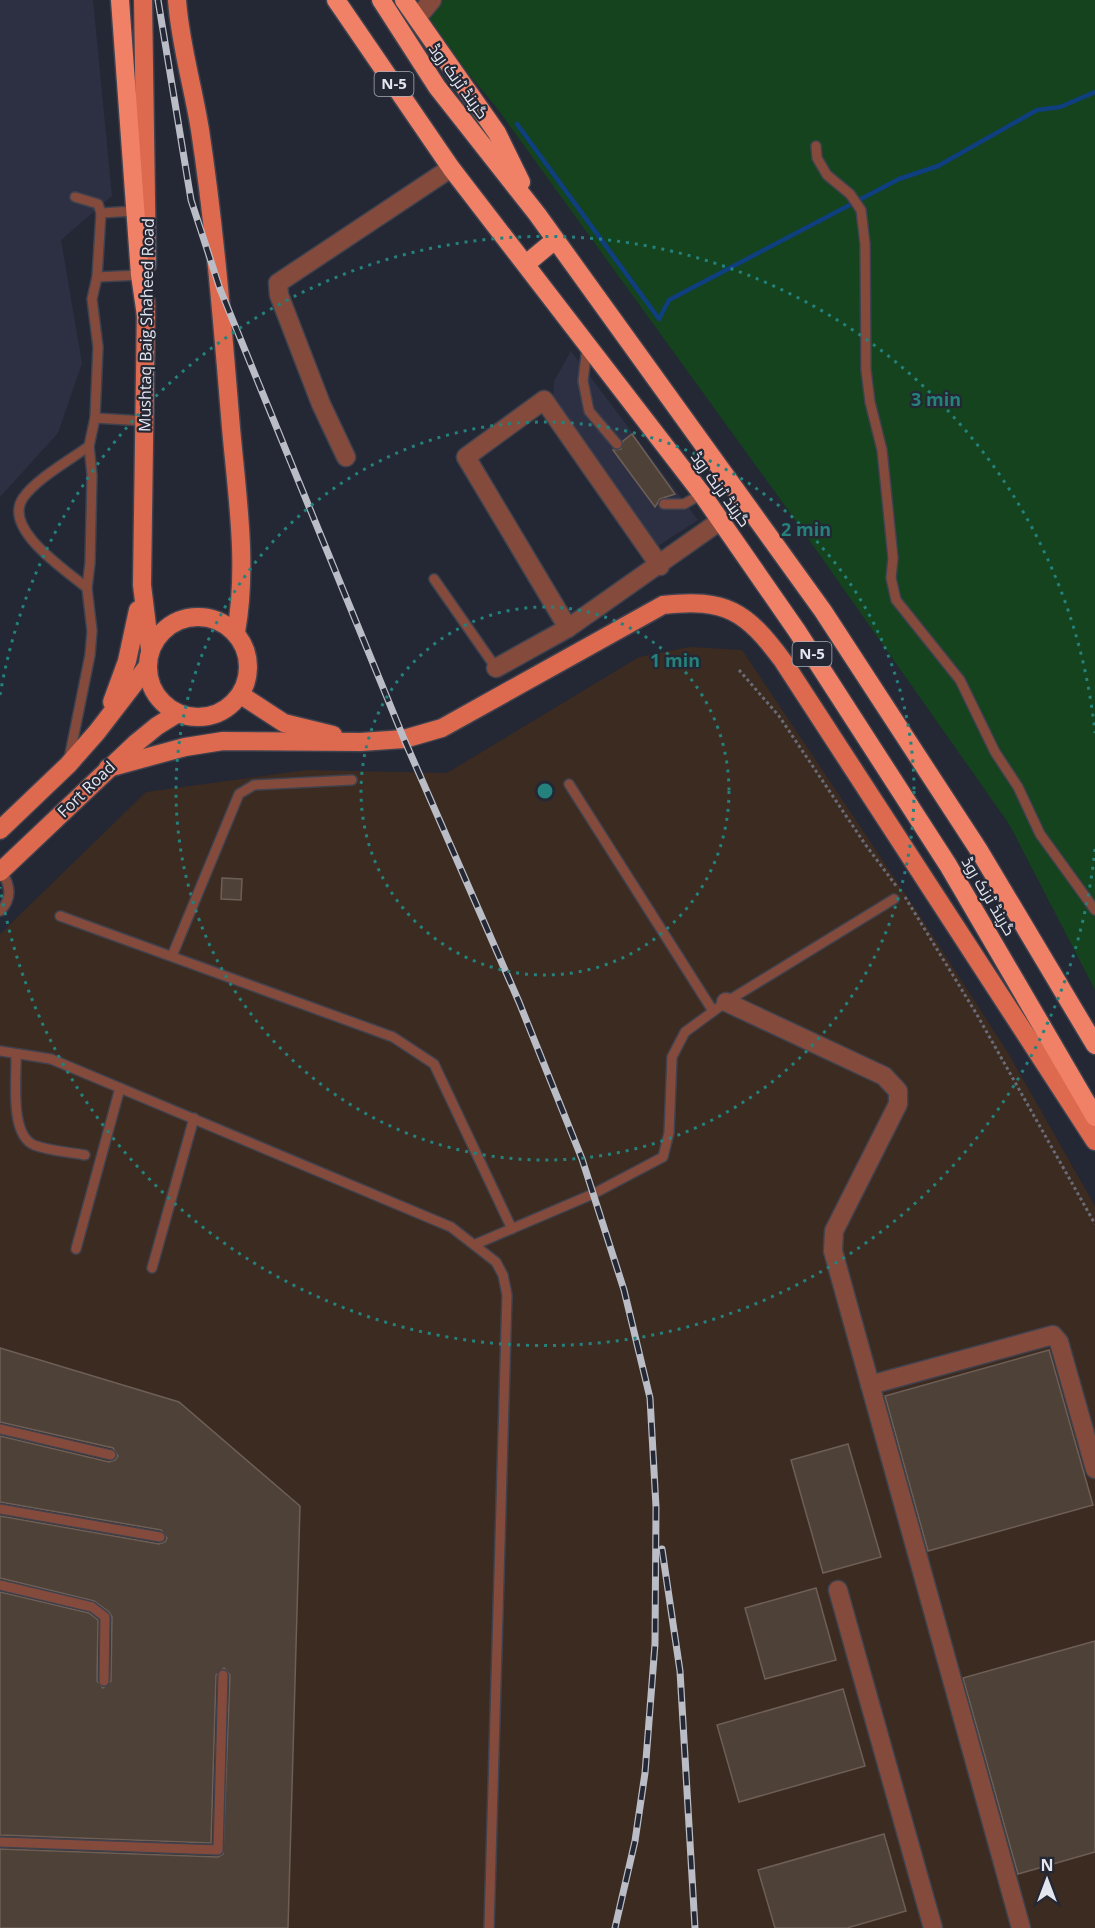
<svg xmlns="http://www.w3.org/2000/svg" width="1095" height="1928" font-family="'Open Sans',Cairo,sans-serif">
<rect width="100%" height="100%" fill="#242734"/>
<!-- built -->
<g fill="#2d3043">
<path d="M0 0H93L112 196 61 240 82 363 58 433 0 497Z"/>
<path d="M571 351 698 520 655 548 553 409 554 381Z"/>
</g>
<!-- industrial -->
<path fill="#3c2b21" d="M690 647 742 650 922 919 1008 1053 1095 1206V1928H0V934L146 792 307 770 447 773 639 657Z"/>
<!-- green -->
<path fill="#14431d" d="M443 0H1095V990L1009 824 788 510 496 107 426 22Z"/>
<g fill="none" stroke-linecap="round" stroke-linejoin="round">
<!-- stream -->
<path stroke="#0f3f7f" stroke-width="4.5" d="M517 124 659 319 669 300 899 179 938 166 1037 110 1060 107 1095 92"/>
</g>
<!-- building -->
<g fill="#4e4137" stroke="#6e5f56" stroke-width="1.5">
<path d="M632 434 675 494 660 499 655 507 613 450 621 449 623 441Z"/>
<path d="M222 878 242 879 241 900 221 899Z"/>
<path d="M0 1348 179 1402 300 1506 288 1928H0V1849L218 1857 223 1854 230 1675 224 1668 216 1675 211 1843 0 1835V1592L89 1613 98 1620 97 1681 103 1688 111 1681 112 1617 109 1612 94 1601 0 1578V1516L159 1544 165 1542 167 1538 161 1530 0 1502V1436L109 1462 115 1460 118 1456 113 1448 0 1422Z"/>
<path d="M1049 1350 1093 1505 928 1551 885 1396Z"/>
<path d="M848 1444 881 1557 823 1573 791 1460Z"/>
<path d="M816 1588 836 1660 765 1679 745 1608Z"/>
<path d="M1095 1641V1852L1018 1874 963 1678Z"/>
<path d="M843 1689 865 1766 739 1802 717 1725Z"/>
<path d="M884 1834 906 1911 847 1928H775L758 1870Z"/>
</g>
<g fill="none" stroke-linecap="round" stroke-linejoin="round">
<!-- lane casing -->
<g stroke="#3f424e" stroke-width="12">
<g id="lane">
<path d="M816 146 817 158 827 175 850 194 861 210 865 244 866 370 870 402 882 450 893 558 891 578 896 600 960 680 995 752 1018 787 1040 834 1095 910"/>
<path d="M101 213 135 211"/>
<path d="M97 277 140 275"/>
<path d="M587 347 583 381 589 411 617 444"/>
<path d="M95 418 144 421"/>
<path d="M664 504H684L702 494"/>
<path d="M434 579 496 668"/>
<path d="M87 588C66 570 2 529 23 498 36 479 70 460 89 446"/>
<path d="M69 759 90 655 92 631 87 588 90 563 92 475 89 446 95 418 98 347 92 299 97 277 101 213 98 204 75 197"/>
<path d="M569 784 713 1011"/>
<path d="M0 911C13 898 10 886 2 871"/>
<path d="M60 916 393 1037 434 1064 512 1229"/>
<path d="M172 956 239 794 254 785 352 780"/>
<path d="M0 1051 51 1059 451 1227 496 1262 503 1275 507 1295 489 1928"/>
<path d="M16 1054C17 1078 9 1134 34 1145 49 1151 69 1152 85 1155"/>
<path d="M476 1244 593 1194 663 1157 669 1133 672 1057 685 1032 726 1002 894 899"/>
<path d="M76 1249 120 1088"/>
<path d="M152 1268 194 1118"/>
<path d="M0 1429 111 1455"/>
<path d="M0 1509 160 1537"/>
<path d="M0 1585 92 1607 105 1617 104 1681"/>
<path d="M0 1842 218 1850 223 1675"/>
</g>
</g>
<!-- street casing -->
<g stroke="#3f424e" stroke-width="21">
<g id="street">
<path d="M417 18 432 0"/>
<path d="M346 457 321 404 279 295 278 283 451 168"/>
<path d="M568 628 466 457 544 400 660 566"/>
<path d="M496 668 568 628 720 521"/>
<path d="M726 1002 884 1076 898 1091V1104L834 1231 833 1251 1021 1928"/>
<path d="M870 1385 1053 1335 1059 1342 1095 1469"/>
<path d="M838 1590 933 1928"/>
</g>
</g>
<!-- primary casing -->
<g stroke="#3f424e" stroke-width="21">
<g id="primary">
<path d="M143 0 147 265"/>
<path d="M177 0C180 44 193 86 200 130 215 229 223 329 231 428 237 495 248 566 236 632"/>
<path d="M146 302 142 585 150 650"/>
<circle cx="198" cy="667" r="50"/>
<path d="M241 695 284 723 333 735"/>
<path d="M112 702 127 661 138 610"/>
<path d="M108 768 185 747 223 741 361 742 404 739 442 728 663 605C726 598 746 611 783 661L1095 1141"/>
<path d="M0 830 68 765 97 732 147 667"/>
<path d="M0 872 135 744 157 726 178 713"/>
</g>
</g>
<!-- highway casing -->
<g stroke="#3f424e" stroke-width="21">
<g id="highway">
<path d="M120 0 140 275 146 316"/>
<path d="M336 0 451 168 702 494 797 631 948 865 1095 1117"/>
<path d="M381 0 437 87 537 214 823 611 980 852 1095 1045"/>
<path d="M404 0 497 133 521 182"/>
<path d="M526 264 555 240"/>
</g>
</g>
<!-- path -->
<g stroke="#696c78" stroke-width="3" stroke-dasharray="3 3" stroke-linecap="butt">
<path d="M739 670 779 716 865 844 897 887"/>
<path d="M905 897 976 1013 1095 1224"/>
</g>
<!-- lane -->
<use href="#lane" stroke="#844b3d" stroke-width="9"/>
<!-- street -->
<use href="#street" stroke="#844b3d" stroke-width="18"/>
<!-- primary -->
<use href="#primary" stroke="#dd694e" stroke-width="18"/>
<!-- highway -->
<use href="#highway" stroke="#f08166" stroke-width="18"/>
<!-- rail casing -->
<g stroke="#babdc6" stroke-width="7">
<g id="rail">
<path d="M158 0 191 200 220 289 404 739 519 1002 582 1159 624 1290 650 1398 656 1507 655 1644 645 1773 635 1841 615 1928"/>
<path d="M662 1549 680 1671 695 1928"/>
</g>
</g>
<!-- rail -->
<use href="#rail" stroke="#242734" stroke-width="4.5" stroke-dasharray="14" stroke-linecap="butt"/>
</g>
<!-- distance rings -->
<g fill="none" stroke="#24817b" stroke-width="3" stroke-dasharray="3 6">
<circle cx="545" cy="791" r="184"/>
<circle cx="545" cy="791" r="369"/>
<path d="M1095 849A553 553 0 0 1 0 887M0 695A553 553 0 0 1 1095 733"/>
</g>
<g text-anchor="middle" stroke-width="4.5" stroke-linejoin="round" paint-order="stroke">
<!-- shield labels -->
<g fill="#242734" stroke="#aaadb7" stroke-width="1.5">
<rect x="374.5" y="72" width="39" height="24" rx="4.5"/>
<rect x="792.5" y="642" width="39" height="24" rx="4.5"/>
</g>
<g font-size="15" font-weight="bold" fill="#e4e6ef">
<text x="394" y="89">N-5</text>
<text x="812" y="659">N-5</text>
</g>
<!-- street labels -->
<g font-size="16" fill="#e4e6ef" stroke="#242734">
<text transform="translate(459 81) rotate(54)" y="6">گرینڈ ٹرنک روڈ</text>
<text transform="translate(146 325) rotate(-89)" y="6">Mushtaq Baig Shaheed Road</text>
<text transform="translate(721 489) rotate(54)" y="6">گرینڈ ٹرنک روڈ</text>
<text transform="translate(86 789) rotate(-44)" y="6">Fort Road</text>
<text transform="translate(989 896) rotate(59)" y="6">گرینڈ ٹرنک روڈ</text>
</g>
</g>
<circle cx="545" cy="791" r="9" fill="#24817b" stroke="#242734" stroke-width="3"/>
<g font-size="18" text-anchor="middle" font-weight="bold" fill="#24817b" stroke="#242734" stroke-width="4.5" stroke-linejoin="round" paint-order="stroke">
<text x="936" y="406">3 min</text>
<text x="806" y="536">2 min</text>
<text x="675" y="667">1 min</text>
</g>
<!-- north arrow -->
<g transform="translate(1047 1880)" stroke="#242734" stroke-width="4.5" paint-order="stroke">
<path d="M0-4.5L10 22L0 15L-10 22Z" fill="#e4e6ef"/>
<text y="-9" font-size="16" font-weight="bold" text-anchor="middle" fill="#e4e6ef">N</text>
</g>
</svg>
